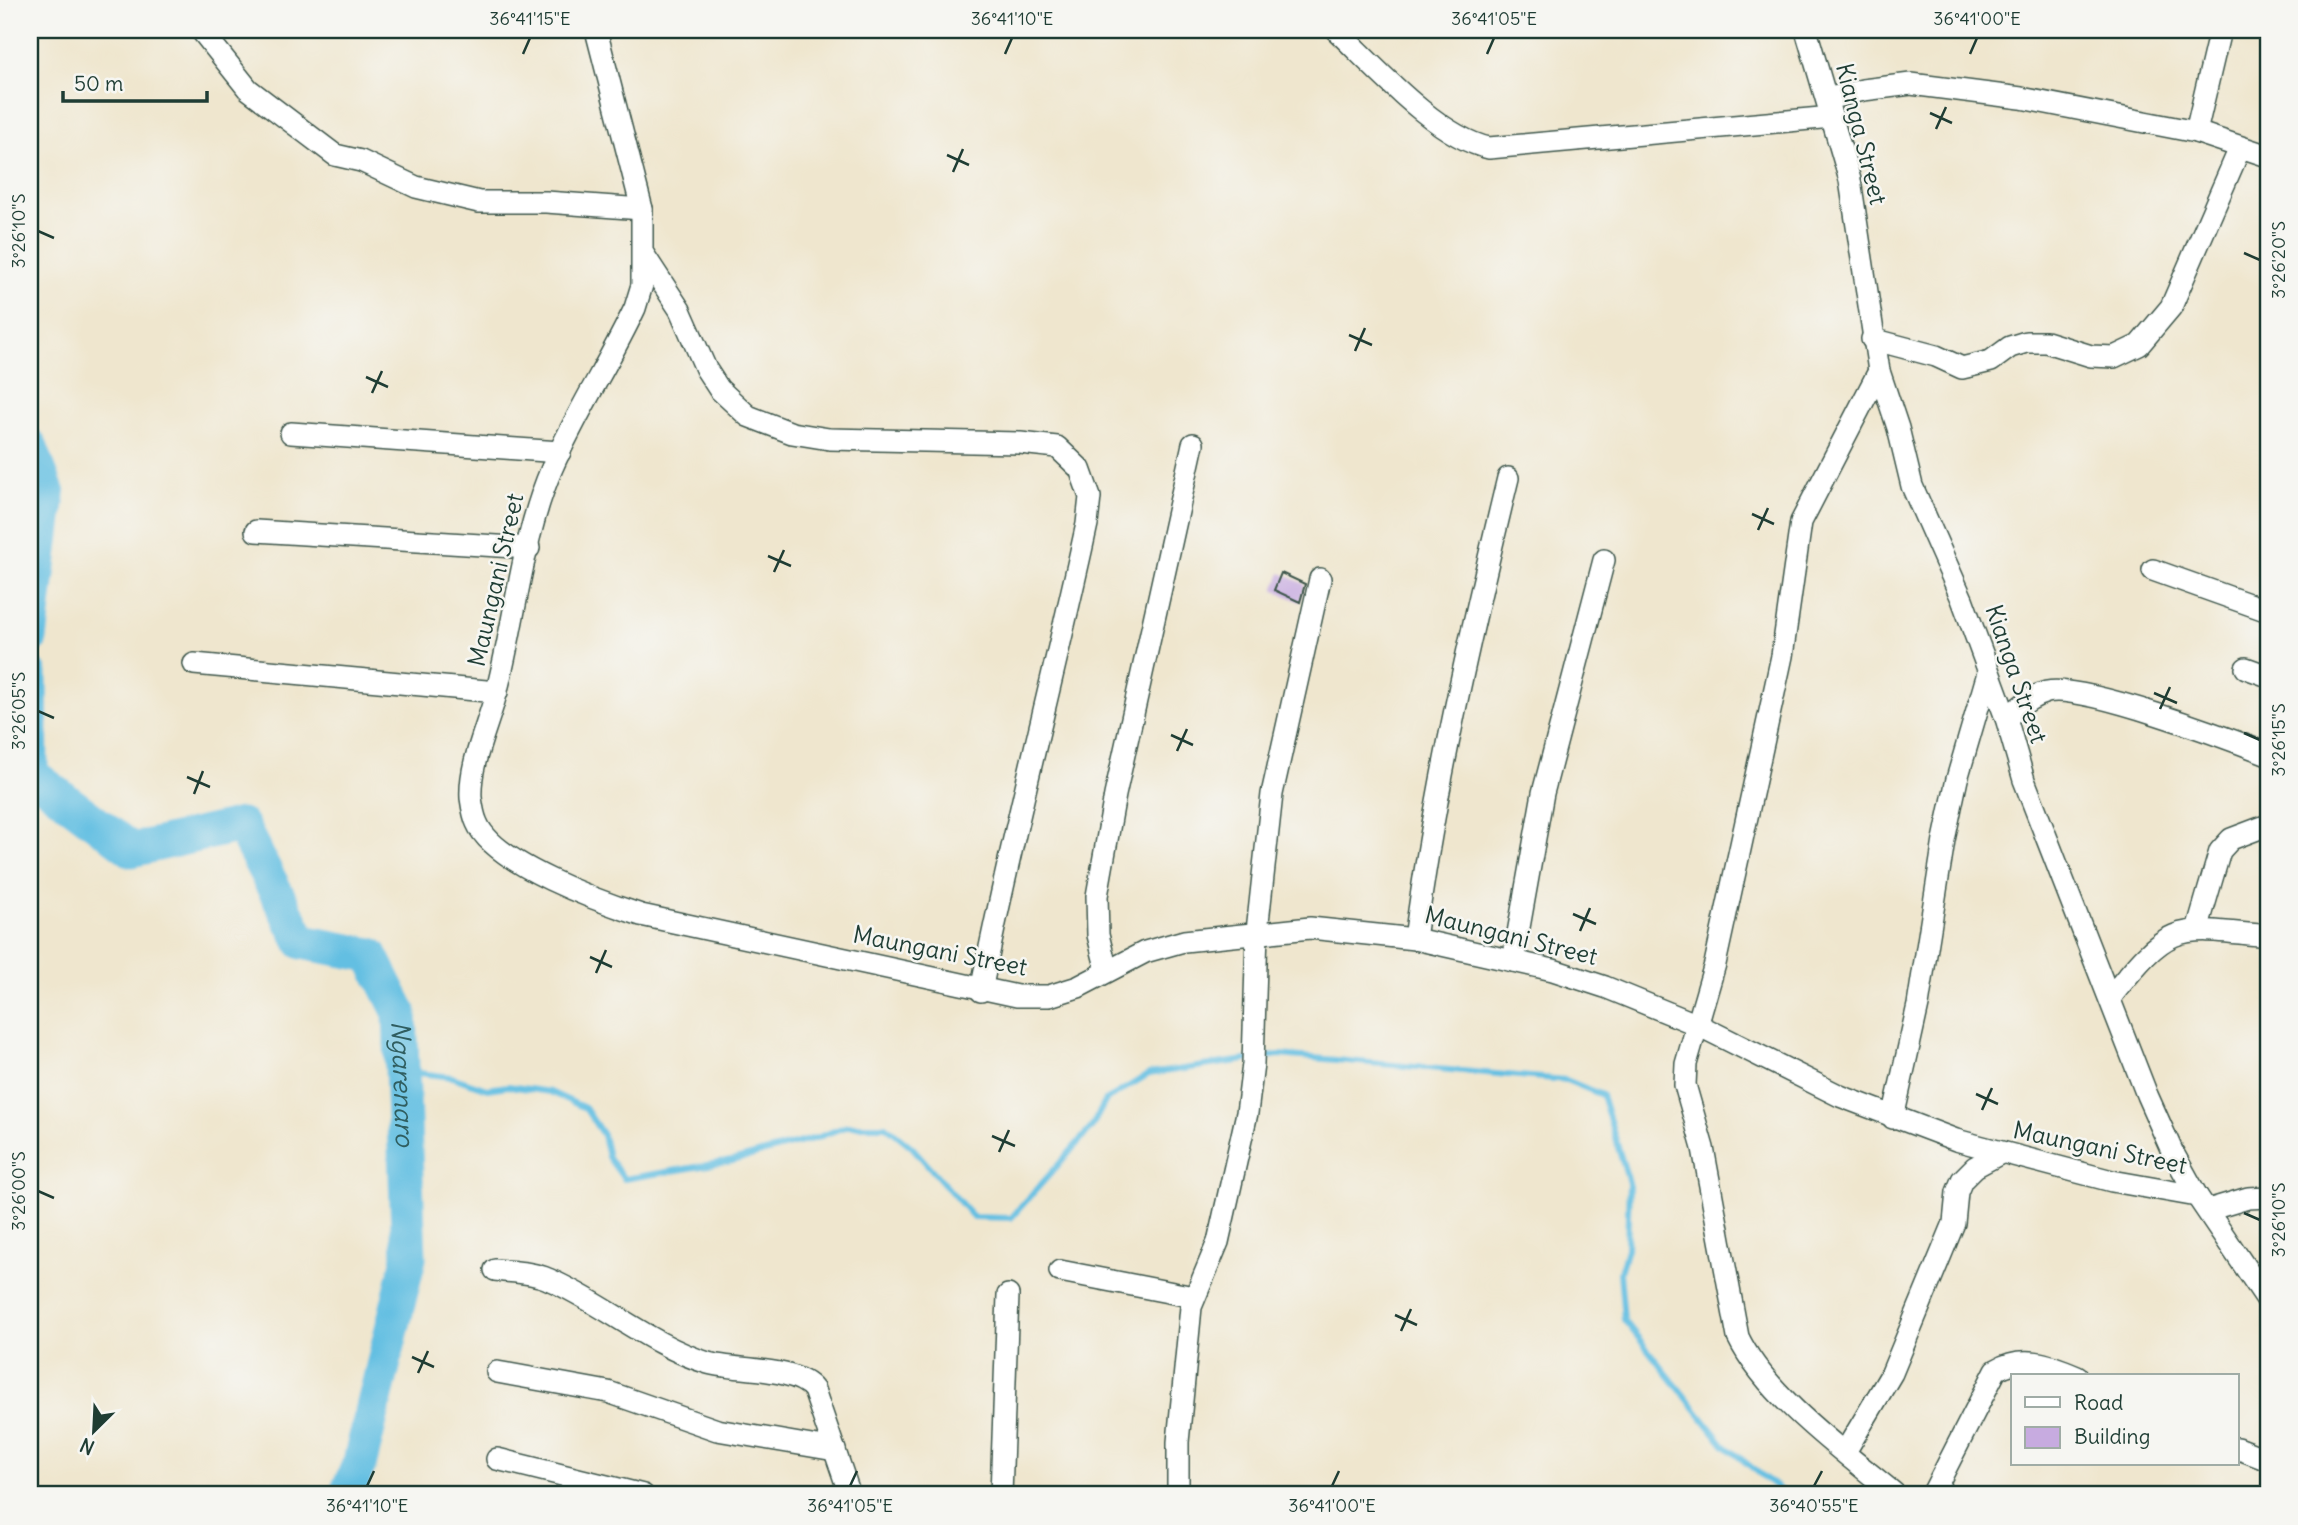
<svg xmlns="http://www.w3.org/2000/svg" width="2298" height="1525" font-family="Delius,sans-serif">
<rect width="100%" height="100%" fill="#f6f6f2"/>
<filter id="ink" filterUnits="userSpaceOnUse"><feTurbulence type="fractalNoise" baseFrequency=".0143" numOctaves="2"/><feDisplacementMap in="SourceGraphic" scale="14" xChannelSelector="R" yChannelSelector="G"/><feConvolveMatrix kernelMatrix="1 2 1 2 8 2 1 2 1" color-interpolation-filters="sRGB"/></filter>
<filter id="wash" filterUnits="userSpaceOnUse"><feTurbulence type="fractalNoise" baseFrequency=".00686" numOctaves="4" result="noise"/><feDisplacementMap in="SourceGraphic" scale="28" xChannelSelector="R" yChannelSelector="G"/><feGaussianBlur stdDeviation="1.57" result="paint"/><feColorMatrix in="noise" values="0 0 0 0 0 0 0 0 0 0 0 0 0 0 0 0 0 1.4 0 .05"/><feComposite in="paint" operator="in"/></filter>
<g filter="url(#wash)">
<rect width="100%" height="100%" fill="#efe6ce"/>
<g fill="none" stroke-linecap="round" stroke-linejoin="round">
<!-- stream -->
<path stroke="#64bfe2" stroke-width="6" d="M402 1071 452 1077 487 1089 508 1086 550 1092 585 1108 603 1135 608 1157 624 1179 732 1161 816 1138 847 1126H886L912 1147 973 1217 1011 1218 1091 1128 1106 1100 1149 1074 1279 1055 1566 1080 1602 1095 1629 1183 1627 1249 1620 1272 1624 1320 1724 1445 1786 1495"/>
<!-- river -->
<g stroke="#64bfe2" stroke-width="35">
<path d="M30 446 48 494 30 638"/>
<path id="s1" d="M30 674 31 774 132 850 241 825 302 942 371 955 400 1013 409 1258 360 1462 346 1495"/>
</g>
</g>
<g id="blocks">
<!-- building -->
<path fill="#c7abe0" d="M1281 573 1305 584 1300 602 1274 590Z"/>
</g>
</g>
<g filter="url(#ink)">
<use href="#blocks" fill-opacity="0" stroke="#3e564b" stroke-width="2"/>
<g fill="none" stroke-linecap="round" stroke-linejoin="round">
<!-- minor casing -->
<g stroke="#3e564b" stroke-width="24">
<g id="minor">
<path d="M201 30 248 89 335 155 361 161 416 187 479 202H546L642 209"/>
<path d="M596 30 642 209V285L635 308C609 363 576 413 552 468 522 537 516 617 497 690 489 724 469 762 471 798 472 805 474 817 477 823 494 864 601 902 641 915L1017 996H1049L1078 987 1145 952 1184 941 1310 928 1415 939 1553 970 1605 987 1698 1025 1840 1096 1956 1140 2112 1181 2197 1196"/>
<path d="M1336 30C1375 67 1437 137 1489 148L1832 117"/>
<path d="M1806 30 1850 180 1879 371 1898 428 1912 486 1962 599 2006 718 2024 780 2147 1095 2172 1151 2197 1196 2268 1301"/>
<path d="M1827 99 1863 90 1911 84 2021 98 2196 132 2268 156"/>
<path d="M2196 132 2220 30"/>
<path d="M644 255 680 310 706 369 719 389 748 416 792 433 829 439 1020 443 1057 447 1080 469 1090 497 1087 524C1053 680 1012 834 981 991"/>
<path d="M1872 339 1936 356 1962 368 1991 361 2010 347 2026 342H2046L2091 356 2114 357 2139 345 2171 307 2240 148"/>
<path d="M1879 371 1801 522 1782 656 1715 964 1686 1064 1685 1085 1703 1148 1738 1337C1767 1397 1844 1452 1896 1495"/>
<path d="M291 433 560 452"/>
<path d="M256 531 529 548"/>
<path d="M2153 570 2268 611"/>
<path d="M194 664 497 692"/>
<path d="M2246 668 2268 676"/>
<path d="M2006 718C2019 708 2031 696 2047 692 2084 684 2227 738 2268 754"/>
<path d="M2197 930 2220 851 2231 839 2268 825"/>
<path d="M1415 939C1436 783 1471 631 1508 478"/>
<path d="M1513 961 1543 793 1604 560"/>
<path d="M1107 971 1098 935 1097 896 1115 795 1193 444"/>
<path d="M2110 998C2170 922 2174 926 2268 936"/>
<path d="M1893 1118 1918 1005 1944 840 1957 779 1988 673"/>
<path d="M2208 1210 2248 1198 2268 1197"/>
<path d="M495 1270C511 1272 533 1272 548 1279 604 1303 649 1345 708 1363 736 1371 796 1366 814 1390L850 1495"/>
<path d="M1060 1271 1194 1297"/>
<path d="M497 1372 608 1392 717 1430 835 1450"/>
<path d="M2237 1448 2268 1460"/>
<path d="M1845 1452 1892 1373 1954 1223 1957 1192 1962 1180 1975 1167 2001 1153"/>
<path d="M497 1459 643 1495"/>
<path d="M1001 1495 1008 1295"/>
<path d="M1178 1495V1442L1191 1307 1218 1242 1247 1113 1253 1064 1257 931 1272 794 1320 579"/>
<path d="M1932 1495 1996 1370C2023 1354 2049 1364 2077 1376"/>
</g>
</g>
<!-- minor -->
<use href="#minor" stroke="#fff" stroke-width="21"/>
</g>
</g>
<!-- ticks -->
<path fill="none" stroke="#1f3d34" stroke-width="2.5" d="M523 54 530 38M1005 54 1012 38M1487 54 1494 38M1970 54 1977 38M1930 113 1952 123M1936 129 1946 107M947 155 969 165M953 172 963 149M38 231 54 238M2244 253 2260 260M1349 335 1372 345M1355 351 1365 328M366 377 388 387M372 393 382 371M1752 514 1774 524M1758 530 1768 508M768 556 791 566M774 572 784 550M2154 693 2177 703M2160 709 2170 687M38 711 54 718M2244 733 2260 740M1171 735 1193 745M1177 751 1187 729M187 777 210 787M194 794 203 771M1573 914 1596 924M1580 931 1590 908M590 957 612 967M596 973 606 950M1976 1094 1998 1104M1982 1110 1992 1088M992 1136 1015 1146M999 1152 1009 1130M38 1191 54 1198M2244 1213 2260 1220M1395 1315 1417 1325M1401 1331 1411 1309M412 1357 434 1367M418 1373 428 1351M367 1486 374 1471M850 1486 857 1471M1332 1486 1339 1471M1814 1486 1822 1471"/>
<g text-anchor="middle" stroke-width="5" stroke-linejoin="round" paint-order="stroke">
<!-- street labels -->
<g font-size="24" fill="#1f3d34" stroke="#f6f6f2">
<text transform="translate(1861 134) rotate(76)" y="8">Kianga Street</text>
<text transform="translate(496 580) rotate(-77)" y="8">Maungani Street</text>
<text transform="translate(2016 674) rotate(71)" y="8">Kianga Street</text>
<text transform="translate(1511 936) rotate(14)" y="8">Maungani Street</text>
<text transform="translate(940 951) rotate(11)" y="8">Maungani Street</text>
<text transform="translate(2100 1148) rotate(12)" y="8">Maungani Street</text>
</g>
<!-- water labels -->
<g font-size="26" font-style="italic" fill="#305e60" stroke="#f6f6f2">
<text dy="9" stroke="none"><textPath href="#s1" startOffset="676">Ngarenaro</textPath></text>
</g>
</g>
<!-- margin -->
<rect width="2298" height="1525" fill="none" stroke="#f6f6f2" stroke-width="77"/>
<!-- legend -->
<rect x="2011" y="1374" width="228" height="91" fill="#f6f6f2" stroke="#a0aca6" stroke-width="2"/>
<rect x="2025" y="1397" width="35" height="10" fill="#ffffff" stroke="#a0aca6" stroke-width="2"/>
<text x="2074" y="1410" font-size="21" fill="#1f3d34">Road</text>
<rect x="2025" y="1427" width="35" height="21" fill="#c7abe0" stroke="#a0aca6" stroke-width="2"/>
<text x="2074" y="1444" font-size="21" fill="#1f3d34">Building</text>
<!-- north arrow -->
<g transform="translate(94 1431) rotate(204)" stroke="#f6f6f2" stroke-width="5" paint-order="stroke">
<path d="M0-5L12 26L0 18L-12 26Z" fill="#1f3d34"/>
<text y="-10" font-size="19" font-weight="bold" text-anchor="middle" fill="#1f3d34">N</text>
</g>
<!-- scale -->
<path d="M63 91v10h144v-10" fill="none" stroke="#1f3d34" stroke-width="3.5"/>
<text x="74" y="91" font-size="21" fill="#1f3d34" stroke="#f6f6f2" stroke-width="5" paint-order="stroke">50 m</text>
<rect x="38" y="38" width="2222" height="1448" fill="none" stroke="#1f3d34" stroke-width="2.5"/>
<g font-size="18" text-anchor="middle" fill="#1f3d34">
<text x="530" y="25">36°41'15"E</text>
<text x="1012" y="25">36°41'10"E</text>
<text x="1494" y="25">36°41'05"E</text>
<text x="1977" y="25">36°41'00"E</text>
<text transform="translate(19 231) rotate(-90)" y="6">3°26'10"S</text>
<text transform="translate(2279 260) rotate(-90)" y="6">3°26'20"S</text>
<text transform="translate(19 711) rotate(-90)" y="6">3°26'05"S</text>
<text transform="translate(2279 740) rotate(-90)" y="6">3°26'15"S</text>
<text transform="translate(19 1191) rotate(-90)" y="6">3°26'00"S</text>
<text transform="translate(2279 1220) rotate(-90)" y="6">3°26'10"S</text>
<text x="367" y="1512">36°41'10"E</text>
<text x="850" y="1512">36°41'05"E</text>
<text x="1332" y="1512">36°41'00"E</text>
<text x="1814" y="1512">36°40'55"E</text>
</g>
</svg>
